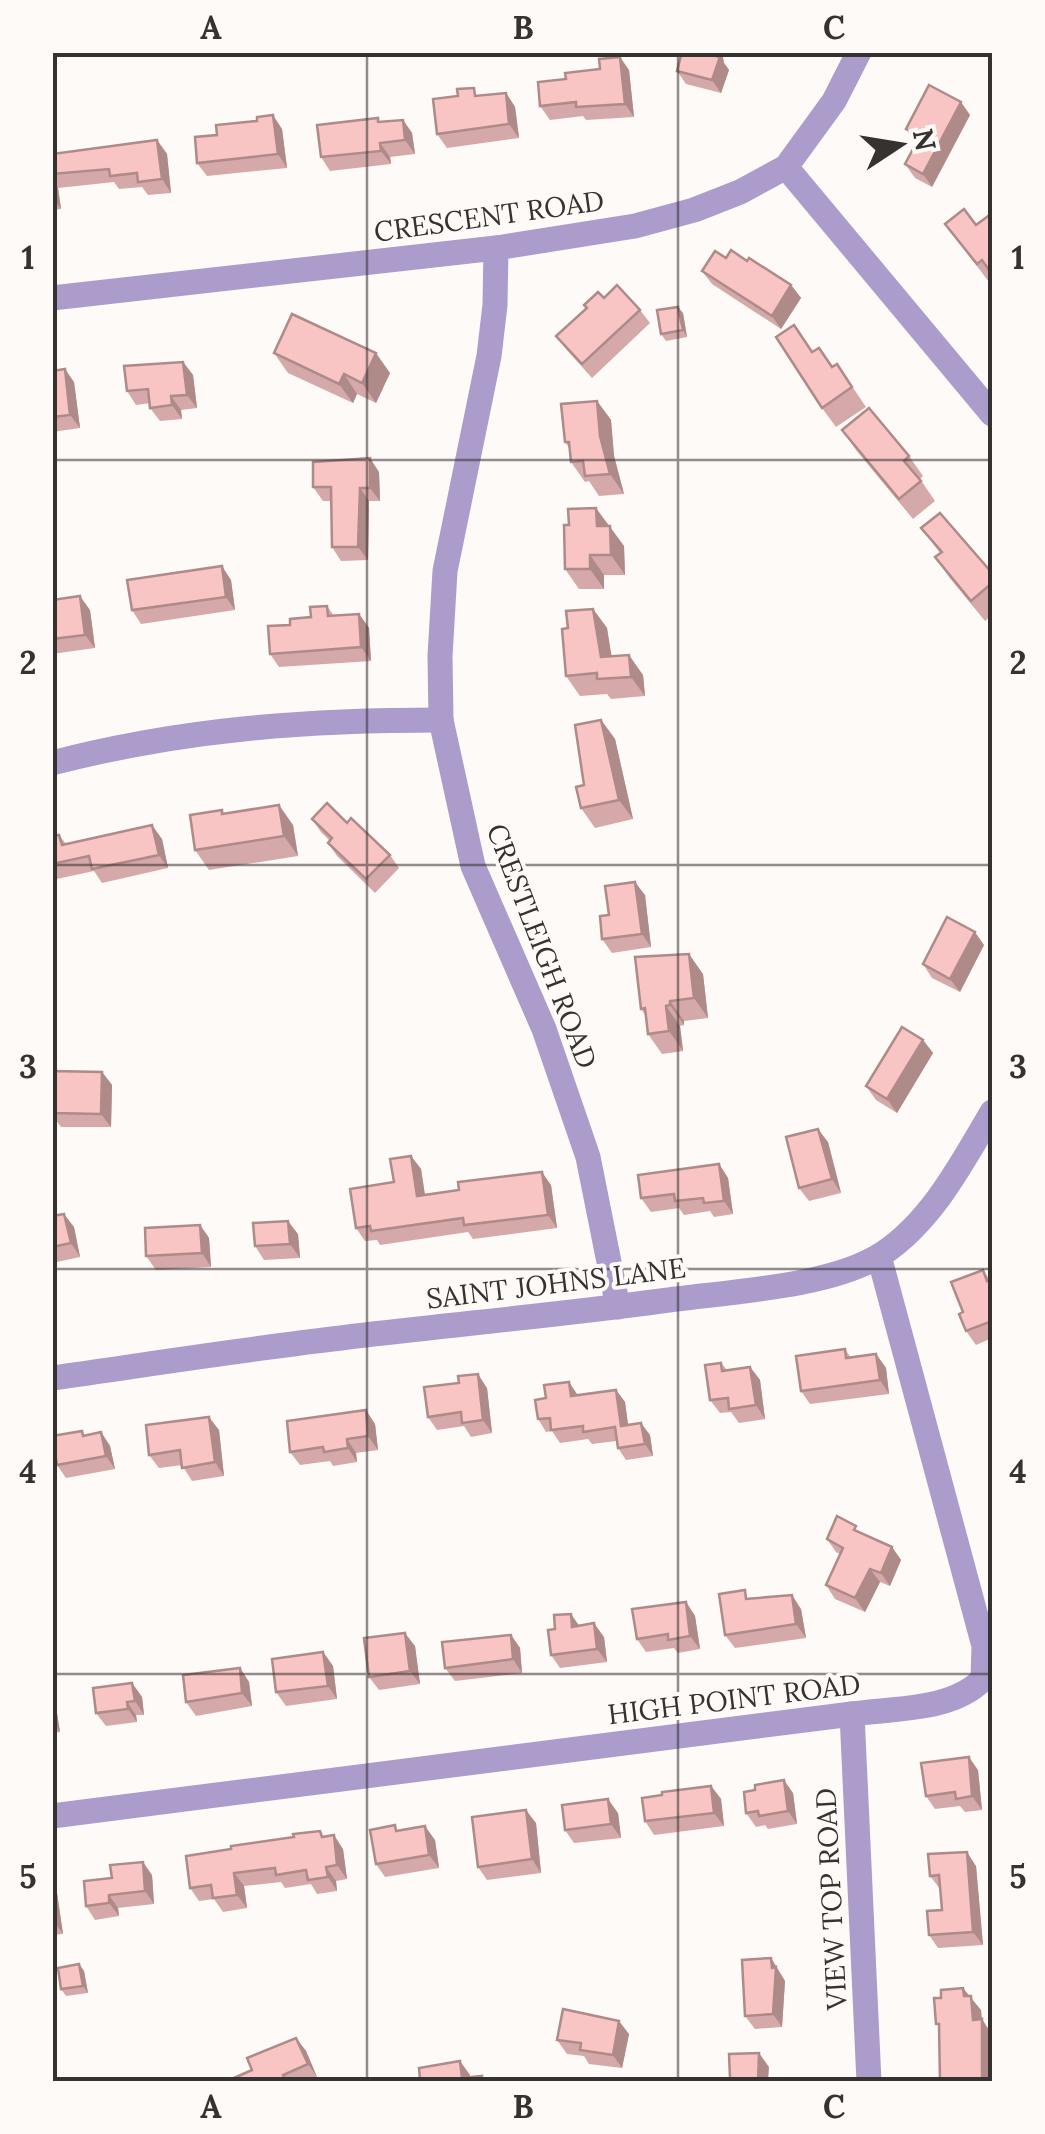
<svg xmlns="http://www.w3.org/2000/svg" width="1045" height="2134" font-family="Lora,serif">
<rect width="100%" height="100%" fill="#fefaf8"/>
<g fill="none" stroke-linecap="round" stroke-linejoin="round">
<!-- minor -->
<g stroke="#ab9ccc" stroke-width="25">
<path d="M786 167 992 414"/>
<path d="M496 248 495 305 489 356 445 571 440 656 441 720 473 866 544 1029 588 1157 618 1307"/>
<path d="M52 298 496 248 635 226 694 210 740 192 786 167 834 101 859 52"/>
<path d="M52 763C183 729 307 720 441 720"/>
<path d="M52 1378C130 1367 207 1355 285 1345 410 1328 536 1318 661 1301 723 1292 830 1288 882 1254 932 1221 962 1163 992 1112"/>
<path d="M852 1714 869 2082"/>
<path d="M52 1816 852 1714C895 1708 952 1711 983 1679L984 1646 879 1256"/>
</g>
</g>
<!-- wall -->
<g fill="#d5a9a9">
<path d="M677 52H722L724 63 729 70 721 93 686 84 677 71 680 57Z"/>
<path d="M629 70 634 117 586 120 583 116 550 120 540 106Z"/>
<path d="M506 93 515 107 519 138 447 148 437 134 480 96Z"/>
<path d="M970 115 932 187 915 178 905 164 916 143 906 129Z"/>
<path d="M378 118 380 122 403 120 412 133 415 154 390 157 391 164 330 171 321 157Z"/>
<path d="M257 121 282 129 287 168 207 176 197 163 217 135Z"/>
<path d="M157 140 167 154 171 193 148 195 142 187 119 189 114 182 58 188 61 209 52 210V154Z"/>
<path d="M992 216V279L989 282 945 224 976 225Z"/>
<path d="M726 258 747 261 791 285 801 298 781 329 712 284 702 271Z"/>
<path d="M640 310 650 323 592 378 566 349 556 336Z"/>
<path d="M683 313 687 337 666 341 661 334Z"/>
<path d="M813 352 833 367 837 364 866 407 836 427 822 408Z"/>
<path d="M274 353 390 373 376 403 357 394 353 403 288 373Z"/>
<path d="M183 362 193 375 197 408 181 410 182 419 160 421 150 408V403L136 405 127 391Z"/>
<path d="M52 371 74 382 80 428 52 432Z"/>
<path d="M597 401 611 420 614 456 624 494 599 496 589 481 585 482 571 462 570 449 565 442Z"/>
<path d="M842 430 909 456 923 476 920 479 935 501 913 519 856 450Z"/>
<path d="M379 472 380 501H369L368 560 341 561 332 547 331 501H323L313 487Z"/>
<path d="M609 526 624 546 625 575H604V589H579L565 569Z"/>
<path d="M921 528 992 573V615L985 621 949 577 935 557 940 553Z"/>
<path d="M231 580 235 610 141 624 132 610Z"/>
<path d="M52 600 90 610 95 648 52 654Z"/>
<path d="M327 606 334 616 359 614 369 628 371 661 279 667 270 654 290 625 311 617Z"/>
<path d="M593 609 607 628 611 657 643 675 645 696 611 699 607 694 580 696 566 676 568 628Z"/>
<path d="M601 720 615 739 633 819 595 828 581 808 584 785Z"/>
<path d="M222 810 224 814 293 825 298 856 209 870 195 850Z"/>
<path d="M312 819 347 823 390 855 399 868 375 893 337 856 328 843 330 841 321 832Z"/>
<path d="M59 835 66 844 162 839 168 868 102 883 94 871 52 880V836Z"/>
<path d="M645 895 651 947 612 953 602 939 609 915Z"/>
<path d="M984 945 960 992 932 978 923 964Z"/>
<path d="M703 974 708 1018 684 1021V1025L680 1026 683 1051 662 1054 648 1034 646 1016 641 1009Z"/>
<path d="M923 1040 933 1053 897 1113 876 1100 866 1086Z"/>
<path d="M52 1071 102 1072 112 1085 111 1127H61L52 1115Z"/>
<path d="M828 1142 841 1193 809 1201 799 1188Z"/>
<path d="M411 1156 421 1169 425 1195 551 1185 557 1228 473 1239 468 1232 380 1245 377 1240 365 1241 356 1228 394 1182Z"/>
<path d="M719 1164 728 1178 733 1214 714 1217 710 1211 684 1215 679 1208 651 1212 641 1198Z"/>
<path d="M52 1216 74 1227 80 1257 52 1263Z"/>
<path d="M200 1225 209 1238 211 1267 156 1270 146 1256Z"/>
<path d="M298 1234 300 1258 264 1260 255 1246Z"/>
<path d="M983 1270 990 1280 992 1281V1338L976 1345 966 1331 963 1312Z"/>
<path d="M845 1349 851 1358 876 1354 886 1368 889 1394 810 1404 801 1391Z"/>
<path d="M721 1363 727 1370 750 1367 760 1380 765 1419 739 1423 731 1412 720 1413 710 1400Z"/>
<path d="M459 1383 487 1388 492 1433 471 1437 464 1426 437 1430 428 1417Z"/>
<path d="M616 1390 625 1402 628 1425 650 1435 653 1456 626 1460 618 1448 616 1441 592 1444 588 1439 560 1443 552 1431 546 1432 538 1419 577 1395Z"/>
<path d="M375 1424 378 1450 356 1453 357 1462 333 1466 330 1461 300 1465 290 1452Z"/>
<path d="M219 1430 224 1476 192 1481 182 1465 159 1468 149 1455Z"/>
<path d="M101 1432 110 1446 115 1469 66 1478 57 1465 85 1435Z"/>
<path d="M860 1533 892 1547 901 1560 890 1586 880 1582 865 1612 835 1599 826 1585 840 1554 836 1552 827 1539Z"/>
<path d="M750 1599 801 1609 806 1638 735 1648 725 1635Z"/>
<path d="M686 1602 695 1616 700 1649 678 1653 674 1648 646 1652 637 1639Z"/>
<path d="M511 1635 520 1648 522 1673 455 1681 445 1668Z"/>
<path d="M604 1637 607 1662 560 1668 551 1655Z"/>
<path d="M415 1646 420 1684 379 1690 369 1677Z"/>
<path d="M323 1652 333 1666 337 1699 286 1706 276 1692Z"/>
<path d="M240 1668 249 1682 252 1706 196 1716 186 1702Z"/>
<path d="M132 1683 142 1697 144 1715H136L137 1722 106 1726 96 1713Z"/>
<path d="M52 1697 55 1701 60 1732 52 1733Z"/>
<path d="M978 1770 982 1810 965 1812 960 1806 935 1809 926 1796Z"/>
<path d="M711 1786 721 1799 724 1826 654 1835 645 1821 662 1795Z"/>
<path d="M755 1790 793 1793 797 1824 768 1829 765 1825 756 1827 746 1813Z"/>
<path d="M618 1813 621 1838 574 1843 565 1830Z"/>
<path d="M536 1823 541 1873 487 1880 478 1867Z"/>
<path d="M399 1831 435 1840 439 1868 385 1877 376 1864Z"/>
<path d="M324 1836 343 1849 347 1879 336 1881 337 1891 317 1894 311 1884 285 1888 281 1882 244 1886 247 1908 223 1912 214 1899 199 1901 190 1888Z"/>
<path d="M976 1866 983 1945 938 1948 929 1935 942 1910 940 1889 930 1876Z"/>
<path d="M152 1875 154 1904 118 1908 119 1916 95 1920 86 1906Z"/>
<path d="M52 1881 56 1886 63 1934 52 1935Z"/>
<path d="M771 1958 785 1981 782 2027 755 2029 745 2016Z"/>
<path d="M79 1964 84 1971 88 1993 66 1996 61 1989Z"/>
<path d="M629 2034 622 2068 589 2064 584 2056 567 2054 557 2040Z"/>
<path d="M296 2038 306 2051 317 2077 307 2082H225L252 2070Z"/>
</g>
<!-- shaded-wall -->
<g fill="#ae8a89">
<path d="M715 52H722L724 63 729 70 721 93 712 80Z"/>
<path d="M620 57 629 70 634 117 625 104Z"/>
<path d="M506 93 515 107 519 138 509 124Z"/>
<path d="M961 102 970 115 932 187 923 174Z"/>
<path d="M273 115 282 129 287 168 278 154Z"/>
<path d="M403 120 412 133 415 154 405 140Z"/>
<path d="M157 140 167 154 171 193 162 179Z"/>
<path d="M380 143 390 157 391 164 381 151Z"/>
<path d="M52 180 58 188 61 209 52 197Z"/>
<path d="M791 285 801 298 781 329 772 316Z"/>
<path d="M678 307 683 313 687 337 683 330Z"/>
<path d="M376 353 390 373 376 403 362 383Z"/>
<path d="M183 362 193 375 197 408 187 395Z"/>
<path d="M65 369 74 382 80 428 70 415Z"/>
<path d="M344 374 357 394 353 403 339 384Z"/>
<path d="M171 396 181 410 182 419 172 405Z"/>
<path d="M597 401 611 420 614 456 624 494 610 474 600 436Z"/>
<path d="M370 458 379 472 380 501 370 488Z"/>
<path d="M360 488 369 501 368 560 358 547Z"/>
<path d="M596 508 624 546 625 575 611 555 597 526Z"/>
<path d="M590 555 604 575V589L590 569Z"/>
<path d="M222 566 231 580 235 610 226 597Z"/>
<path d="M80 596 90 610 95 648 85 635Z"/>
<path d="M593 609 607 628 615 677 601 657Z"/>
<path d="M359 614 369 628 371 661 361 647Z"/>
<path d="M629 655 643 675 645 696 631 677Z"/>
<path d="M601 720 615 739 633 819 619 800Z"/>
<path d="M279 805 293 825 298 856 284 836Z"/>
<path d="M152 825 162 839 168 868 159 855Z"/>
<path d="M635 882 645 895 651 947 642 934Z"/>
<path d="M975 932 984 945 960 992 950 979Z"/>
<path d="M689 954 703 974 708 1018 694 998Z"/>
<path d="M670 1001 684 1021V1025L670 1005Z"/>
<path d="M666 1006 680 1026 683 1051 669 1031Z"/>
<path d="M923 1040 933 1053 897 1113 887 1099Z"/>
<path d="M102 1072 112 1085 111 1127 101 1114Z"/>
<path d="M818 1129 828 1142 841 1193 832 1179Z"/>
<path d="M411 1156 421 1169 427 1209 417 1196Z"/>
<path d="M719 1164 728 1178 733 1214 724 1201Z"/>
<path d="M542 1172 551 1185 557 1228 548 1215Z"/>
<path d="M64 1214 74 1227 80 1257 71 1243Z"/>
<path d="M288 1221 298 1234 300 1258 290 1244Z"/>
<path d="M200 1225 209 1238 211 1267 202 1253Z"/>
<path d="M876 1354 886 1368 889 1394 880 1380Z"/>
<path d="M750 1367 760 1380 765 1419 756 1405Z"/>
<path d="M478 1374 487 1388 492 1433 483 1420Z"/>
<path d="M569 1382 577 1394 571 1396Z"/>
<path d="M616 1390 625 1402 630 1439 621 1426Z"/>
<path d="M366 1410 375 1424 378 1450 368 1436Z"/>
<path d="M209 1417 219 1430 224 1476 215 1462Z"/>
<path d="M641 1423 650 1435 653 1456 645 1444Z"/>
<path d="M101 1432 110 1446 115 1469 106 1456Z"/>
<path d="M347 1439 356 1453 357 1462 348 1448Z"/>
<path d="M892 1547 901 1560 890 1586 881 1573Z"/>
<path d="M870 1569 880 1582 865 1612 855 1598Z"/>
<path d="M792 1595 801 1609 806 1638 796 1624Z"/>
<path d="M686 1602 695 1616 700 1649 690 1636Z"/>
<path d="M571 1614 580 1627H572Z"/>
<path d="M594 1623 604 1637 607 1662 597 1649Z"/>
<path d="M405 1633 415 1646 420 1684 410 1671Z"/>
<path d="M511 1635 520 1648 522 1673 513 1659Z"/>
<path d="M323 1652 333 1666 337 1699 328 1686Z"/>
<path d="M240 1668 249 1682 252 1706 242 1693Z"/>
<path d="M132 1683 142 1697 144 1715 135 1701Z"/>
<path d="M52 1697 55 1701 60 1732 52 1722Z"/>
<path d="M127 1702 136 1715 137 1722 128 1709Z"/>
<path d="M969 1757 978 1770 982 1810 972 1796Z"/>
<path d="M784 1780 793 1793 797 1824 788 1811Z"/>
<path d="M711 1786 721 1799 724 1826 714 1813Z"/>
<path d="M608 1799 618 1813 621 1838 611 1824Z"/>
<path d="M526 1810 536 1823 541 1873 532 1859Z"/>
<path d="M425 1826 435 1840 439 1868 429 1855Z"/>
<path d="M334 1835 343 1849 347 1879 337 1865Z"/>
<path d="M967 1852 976 1866 983 1945 973 1932Z"/>
<path d="M143 1862 152 1875 154 1904 145 1891Z"/>
<path d="M326 1867 336 1881 337 1891 328 1877Z"/>
<path d="M234 1873 244 1886 247 1908 237 1895Z"/>
<path d="M52 1881 56 1886 63 1934 53 1920Z"/>
<path d="M109 1895 118 1908 119 1916 109 1903Z"/>
<path d="M771 1958 785 1981 782 2027 773 2014Z"/>
<path d="M79 1964 84 1971 88 1993 83 1986Z"/>
<path d="M963 1988 981 2010 982 2019 991 2033V2082H982L973 2020 964 1996Z"/>
<path d="M619 2021 629 2034 622 2068 613 2055Z"/>
<path d="M296 2038 306 2051 317 2077 308 2064Z"/>
<path d="M759 2053 769 2067 768 2082H758Z"/>
<path d="M460 2061 470 2075V2082L462 2078Z"/>
</g>
<!-- building -->
<g fill="#f8c5c4" stroke="#ae8a89" stroke-width="2.5">
<path d="M682 52H715L716 56 720 57 712 80 677 71Z"/>
<path d="M620 57 625 104 576 107V102L540 106 538 82 566 79 565 73 600 69 599 59Z"/>
<path d="M929 85 961 102 923 174 905 164 920 136 906 129Z"/>
<path d="M474 88 475 96 506 93 509 124 437 134 433 99 458 96 457 89Z"/>
<path d="M273 115 278 154 197 163 195 137 217 135 216 125 257 121V117Z"/>
<path d="M378 118V122L403 120 405 140 380 143 381 151 321 157 317 125Z"/>
<path d="M157 140 162 179 138 182 137 173 110 176 109 169 52 174V154Z"/>
<path d="M964 209 976 225 991 214 992 216V274L982 260 977 264 945 224Z"/>
<path d="M731 250 747 261 749 258 791 285 772 316 702 271 715 251 726 258Z"/>
<path d="M617 285 640 310 582 364 556 336 587 308 584 305 598 292 604 298Z"/>
<path d="M678 307 683 330 661 334 657 310Z"/>
<path d="M292 314 376 353 362 383 344 374 339 384 274 353Z"/>
<path d="M794 325 812 352 819 348 832 367 837 364 852 387 822 408 776 337Z"/>
<path d="M183 362 187 395 171 396 172 405 150 408 148 389 127 391 124 366Z"/>
<path d="M65 369 70 415 52 417V371Z"/>
<path d="M597 401 600 436 610 474 585 476 583 461 571 462 569 442H565L561 404Z"/>
<path d="M869 408 909 456 904 461 921 481 899 499 842 430Z"/>
<path d="M370 458V488H360L358 547H332L331 487H313V462Z"/>
<path d="M596 508 597 526H610L611 555H590V569H565L564 525H569L568 509Z"/>
<path d="M940 513 992 573V583L971 601 935 557 942 552 921 528Z"/>
<path d="M222 566 226 597 132 610 127 580Z"/>
<path d="M80 596 85 635 52 639V600Z"/>
<path d="M327 606 328 616 359 614 361 647 270 654 268 626 290 625V619L311 617 310 607Z"/>
<path d="M593 609 601 657 629 655 631 677 597 679V673L566 676 562 629 568 628 566 611Z"/>
<path d="M601 720 619 800 581 808 576 787 584 785 575 725Z"/>
<path d="M327 803 347 823 351 818 390 855 366 879 328 843 332 838 312 819Z"/>
<path d="M279 805 284 836 195 850 190 815 222 810V814Z"/>
<path d="M152 825 159 855 92 869 89 856 52 864V836L59 835 62 845Z"/>
<path d="M635 882 642 934 602 939 600 916 609 915 605 886Z"/>
<path d="M947 917 975 932 950 979 923 964Z"/>
<path d="M689 954 694 998 670 1001V1005L666 1006 669 1031 648 1034 645 1008 641 1009 635 957Z"/>
<path d="M902 1027 923 1040 887 1099 866 1086Z"/>
<path d="M52 1071 102 1072 101 1114 52 1113Z"/>
<path d="M818 1129 832 1179 799 1188 786 1137Z"/>
<path d="M411 1156 417 1196 459 1190 458 1182 542 1172 548 1215 464 1225 463 1218 371 1231 370 1226 356 1228 350 1189 394 1182 390 1159Z"/>
<path d="M719 1164 724 1201 704 1203 703 1198 675 1201 674 1194 641 1198 638 1175Z"/>
<path d="M64 1214 71 1243 52 1247V1216Z"/>
<path d="M288 1221 290 1244 255 1246 253 1223Z"/>
<path d="M200 1225 202 1253 146 1256 145 1228Z"/>
<path d="M983 1270 987 1281 992 1279V1321L966 1331 959 1314 963 1312 951 1282Z"/>
<path d="M845 1349 846 1358 876 1354 880 1380 801 1391 796 1356Z"/>
<path d="M721 1363 722 1371 750 1367 756 1405 729 1409 728 1398 710 1400 705 1365Z"/>
<path d="M478 1374 483 1420 462 1423 461 1412 428 1417 424 1387 459 1383 458 1376Z"/>
<path d="M569 1382 571 1396 616 1390 621 1426 641 1423 645 1444 618 1448 615 1427 583 1432V1426L551 1430 550 1418 538 1419 535 1400 546 1398 544 1385Z"/>
<path d="M366 1410 368 1436 347 1439 348 1448 324 1452 323 1447 290 1452 287 1421Z"/>
<path d="M209 1417 215 1462 182 1468 180 1450 149 1455 146 1425Z"/>
<path d="M82 1431 83 1436 101 1432 106 1456 57 1465 52 1436Z"/>
<path d="M837 1516 856 1526 854 1530 892 1547 881 1573 870 1569 855 1598 826 1585 843 1548 827 1539Z"/>
<path d="M745 1590 746 1599 792 1595 796 1624 725 1635 719 1594Z"/>
<path d="M686 1602 690 1636 668 1640V1634L637 1639 632 1609Z"/>
<path d="M571 1614 572 1627 594 1623 597 1649 551 1655 548 1630 555 1629 554 1615Z"/>
<path d="M405 1633 410 1671 369 1677 364 1638Z"/>
<path d="M511 1635 513 1659 445 1668 442 1642Z"/>
<path d="M323 1652 328 1686 276 1692 272 1659Z"/>
<path d="M240 1668 242 1693 186 1702 183 1675Z"/>
<path d="M132 1683 135 1701 127 1702 128 1709 96 1713 93 1688Z"/>
<path d="M969 1757 972 1796 956 1799 955 1792 926 1796 921 1763Z"/>
<path d="M784 1780 788 1811 759 1816 758 1811 746 1813 744 1792 755 1790V1785Z"/>
<path d="M711 1786 714 1813 645 1821 642 1798 662 1795V1792Z"/>
<path d="M608 1799 611 1824 565 1830 562 1805Z"/>
<path d="M526 1810 532 1859 478 1867 472 1817Z"/>
<path d="M395 1825 396 1831 425 1826 429 1855 376 1864 370 1830Z"/>
<path d="M320 1831 322 1837 334 1835 337 1865 326 1867 328 1877 308 1880 306 1870 276 1875 275 1868 234 1873 237 1895 213 1898 211 1885 190 1888 186 1856 231 1849V1846L294 1837 293 1834Z"/>
<path d="M967 1852 973 1932 929 1935 927 1911 942 1910 939 1875 930 1876 928 1854Z"/>
<path d="M143 1862 145 1891 109 1895V1903L86 1906 84 1881 112 1878 110 1865Z"/>
<path d="M771 1958 772 1968 776 1967 773 2014 745 2016 742 1960Z"/>
<path d="M79 1964 83 1986 61 1989 58 1968Z"/>
<path d="M963 1988 964 1996H971L973 2020 982 2019V2082H940L939 2024H936L934 1998H941V1990Z"/>
<path d="M563 2009 619 2021 613 2055 580 2050 581 2043 557 2040Z"/>
<path d="M296 2038 308 2064 283 2075 287 2082H225L252 2070 247 2058Z"/>
<path d="M759 2053 758 2082H710V2079L730 2078 729 2054Z"/>
<path d="M460 2061 462 2078 482 2076V2082H404L403 2080 420 2079 419 2068Z"/>
</g>
<!-- grid -->
<path fill="none" stroke="#363230" stroke-width="2.5" stroke-opacity="0.55" d="M367 52V2082M678 52V2082M52 460H992M52 865H992M52 1269H992M52 1674H992"/>
<g text-anchor="middle" stroke-width="8" stroke-linejoin="round" paint-order="stroke">
<!-- street labels -->
<g font-size="28" fill="#363230" stroke="#fefaf8">
<text transform="translate(489 216) rotate(-8)" y="10">CRESCENT ROAD</text>
<text transform="translate(542 946) rotate(69)" y="10">CRESTLEIGH ROAD</text>
<text transform="translate(556 1283) rotate(-7)" y="10">SAINT JOHNS LANE</text>
<text transform="translate(734 1699) rotate(-7)" y="10">HIGH POINT ROAD</text>
<text transform="translate(831 1899) rotate(-93)" y="10">VIEW TOP ROAD</text>
</g>
</g>
<!-- border -->
<rect width="1045" height="2134" fill="none" stroke="#fefaf8" stroke-width="110"/>
<!-- north arrow -->
<g transform="translate(900 145) rotate(78)" stroke="#fefaf8" stroke-width="8" paint-order="stroke">
<path d="M0-8L18 38L0 25L-18 38Z" fill="#363230"/>
<text y="-15" font-size="28" font-weight="bold" text-anchor="middle" fill="#363230">N</text>
</g>
<rect x="55" y="55" width="935" height="2024" fill="none" stroke="#363230" stroke-width="4"/>
<g font-size="32" text-anchor="middle" font-weight="bold" fill="#363230">
<text x="211" y="39">A</text>
<text x="523" y="39">B</text>
<text x="834" y="39">C</text>
<text x="28" y="269">1</text>
<text x="1018" y="269">1</text>
<text x="28" y="674">2</text>
<text x="1018" y="674">2</text>
<text x="28" y="1078">3</text>
<text x="1018" y="1078">3</text>
<text x="28" y="1483">4</text>
<text x="1018" y="1483">4</text>
<text x="28" y="1888">5</text>
<text x="1018" y="1888">5</text>
<text x="211" y="2118">A</text>
<text x="523" y="2118">B</text>
<text x="834" y="2118">C</text>
</g>
</svg>
